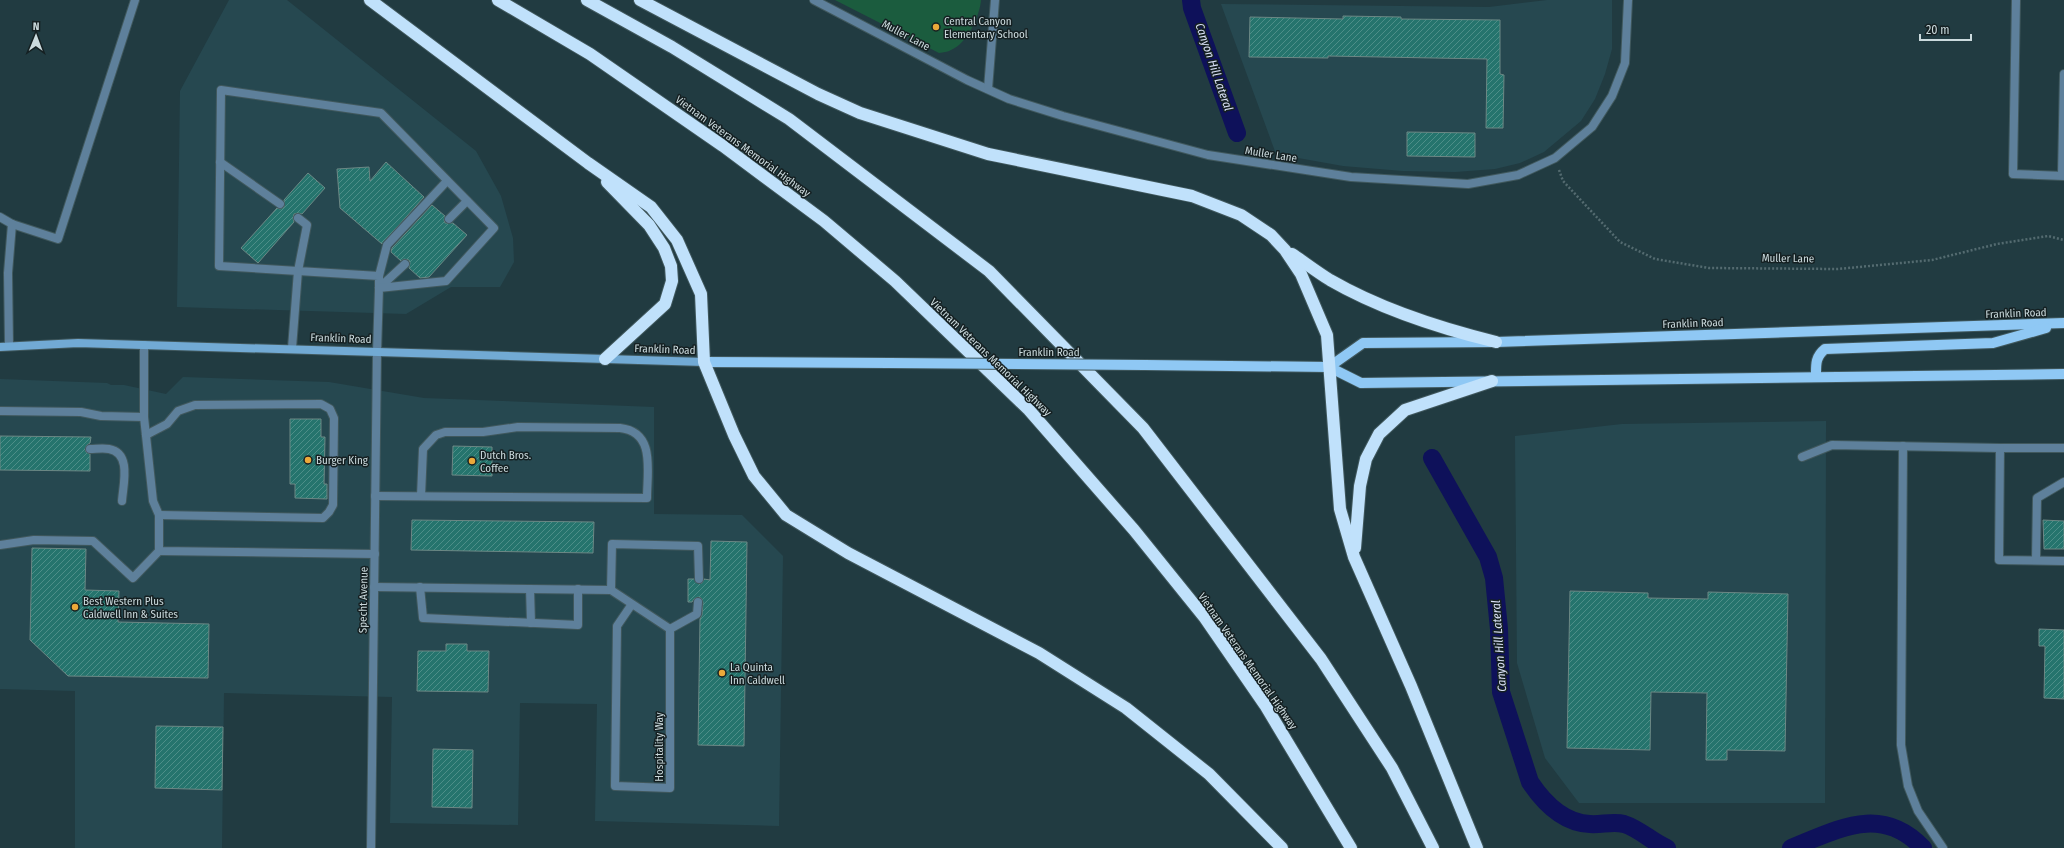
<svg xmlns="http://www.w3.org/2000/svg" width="2064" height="848" font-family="'Fira Sans Condensed',sans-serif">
<defs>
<pattern id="building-hatch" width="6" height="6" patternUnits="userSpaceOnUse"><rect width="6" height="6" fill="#25746d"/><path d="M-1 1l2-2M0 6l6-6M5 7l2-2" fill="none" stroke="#4d8e88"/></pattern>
</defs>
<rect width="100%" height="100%" fill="#213b41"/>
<!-- built -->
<g fill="#264850">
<path d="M229 0H287L476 151 501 196 513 238 514 262 500 287H451L406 314 177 307 180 91Z"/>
<path d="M1547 0H1612V49L1605 74 1595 99 1581 121 1544 152 1520 163 1495 169 1455 172 1403 171 1343 166 1276 154 1221 4 1489 7Z"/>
<path d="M183 377 329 382 424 398 654 407V514L742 515 783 556 779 826 595 821 597 704 520 703 518 825 390 823 392 697 224 693 222 848H75V691L0 689V379L107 383 111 385H124L166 394Z"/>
<path d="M1826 421 1825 803H1579L1545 758 1517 663 1515 436 1622 424Z"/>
</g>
<!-- pitch -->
<path fill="#1b5c3e" d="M835 0H981C980 15 967 44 951 50 948 52 943 52 939 53Z"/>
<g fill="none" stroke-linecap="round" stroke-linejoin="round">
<!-- canal -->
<g stroke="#0e115a" stroke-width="18">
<path d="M1191 0 1192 8 1237 133"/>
<path d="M1432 458 1488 557 1494 578 1499 629 1501 692 1530 782C1544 803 1564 823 1590 824 1601 825 1613 821 1624 824 1640 829 1652 842 1667 848"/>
<path d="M1791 848C1839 829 1881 804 1923 848"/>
</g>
</g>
<!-- building -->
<g fill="url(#building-hatch)" stroke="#6c8885">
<path d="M1343 16 1401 17V19L1500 20V74L1504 75 1503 128H1486L1487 59 1328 56V58L1249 57 1250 17 1343 19Z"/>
<path d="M1407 132 1475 133V157L1407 156Z"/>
<path d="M386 162 424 197 382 244 340 208 337 169 369 167 370 181Z"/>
<path d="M308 173 325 188 302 214 298 213 294 214 293 218 294 222 258 263 241 248 277 208 280 209 284 207V200Z"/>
<path d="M432 205 445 216 444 220 445 223H453L467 235 429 277 420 278 409 268 410 263 409 260 404 259 401 261 391 252 392 248Z"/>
<path d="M290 419H321V437H325L324 484H327V499L295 498V484H290Z"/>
<path d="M0 436 91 437 90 443 87 445 85 449 86 452 90 454V471L0 470Z"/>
<path d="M453 446 492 447V476L452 475Z"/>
<path d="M412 520 594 522 593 553 411 550Z"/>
<path d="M2043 520 2064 521V549H2044Z"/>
<path d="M711 541 747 542 744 746 698 745 700 619 702 615 703 602 701 598 698 597 694 599 692 602H688V579H694L699 584 702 583 704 579 710 580Z"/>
<path d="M32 548 86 549 85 590 119 591 118 622 209 624 208 678 68 676 30 640Z"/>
<path d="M1570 591 1648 593V598L1708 599V592L1788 594 1785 751 1727 750V760H1706L1707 693 1651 692 1650 750 1567 748Z"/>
<path d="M2039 629 2064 630V699L2044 698 2045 646H2039Z"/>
<path d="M446 644H467V651H489L488 692 417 691 418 651H446Z"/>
<path d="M156 726 223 727 222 790 155 788Z"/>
<path d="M433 749 473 750 472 808 432 807Z"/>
</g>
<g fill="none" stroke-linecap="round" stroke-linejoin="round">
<!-- lane casing -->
<g stroke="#40585d" stroke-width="10">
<g id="lane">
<path d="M2016 0 2013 174 2064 176"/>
<path d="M220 162 280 204"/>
<path d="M2062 175 2064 74"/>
<path d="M0 217 12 224 58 239 135 0"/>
<path d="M298 218 307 225 298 271 379 276V288"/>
<path d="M449 219 467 201"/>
<path d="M379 276 387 245 447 181"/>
<path d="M379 288 405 264"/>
<path d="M144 345V417L153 501 159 515V551L375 554"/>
<path d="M9 346 8 273 12 224"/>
<path d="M292 348 298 271 219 266 221 90 381 113 494 228 446 281 379 288 377 352"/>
<path d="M0 411 81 412 101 416 144 417"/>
<path d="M146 435 167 424 178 411 195 405 321 404 330 409 334 418 333 505 329 512 323 518 159 515"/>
<path d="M1903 446 1901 745 1908 786 1918 811 1943 848"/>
<path d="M2064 448H2000L1999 560 2064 561"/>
<path d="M90 449C96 449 103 448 109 449 132 453 123 485 122 501"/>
<path d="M1802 457 1832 445 2000 448"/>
<path d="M375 496 647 498C647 471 656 432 620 428L518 427 483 432H445L436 435 423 449 421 496"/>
<path d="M0 545 34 540 93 541 133 578 159 551"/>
<path d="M2036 560 2037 498 2064 482"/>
<path d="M374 587 611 590 670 629V788L615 786 617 626 632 604"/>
<path d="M420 587 423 618 578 625V589"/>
<path d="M530 589 531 623"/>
<path d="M611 590 612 544 698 546 699 579"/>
<path d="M670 629 697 614 698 602"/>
</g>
</g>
<!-- street casing -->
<g stroke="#40585d" stroke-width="10">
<g id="street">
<path d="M814 0 967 80 1009 99 1063 116 1208 155 1351 177 1468 184 1518 175 1555 158 1592 127 1612 96 1625 63 1628 0"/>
<path d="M988 89 995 0"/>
<path d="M371 848 377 352"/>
</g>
</g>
<!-- secondary casing -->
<g stroke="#40585d" stroke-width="10">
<path id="secondary" d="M0 347 78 343 704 362"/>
</g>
<!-- primary casing -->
<g stroke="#40585d" stroke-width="12">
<g id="primary">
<path d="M704 362 889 363"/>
<path d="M1145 365 1329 367 1361 383 2064 374"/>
<path d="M1329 367 1363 343 1496 342 2064 323"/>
<path d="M1816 377C1816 365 1815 357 1825 349L1993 343 2046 328"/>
</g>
</g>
<!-- highway casing -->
<g stroke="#40585d" stroke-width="14">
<g id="highway">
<path d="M370 0 588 163 651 207 677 240 701 294 704 362 734 435 754 476 786 515 848 553 1039 653 1126 708 1209 774 1282 848"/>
<path d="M498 0 590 54 723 146 824 221 895 281 1029 410 1134 530 1205 618 1265 705 1351 848"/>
<path d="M587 0 672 47 789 119 989 271 1143 428 1321 659 1392 768 1433 848"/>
<path d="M640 0 818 94 860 113 988 154 1192 196 1241 215 1271 235 1285 250 1301 274 1327 335 1340 509 1354 557 1411 686 1477 848"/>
<path d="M1292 254C1304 262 1317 272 1330 280 1382 310 1439 328 1496 342"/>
<path d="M605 359 665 304 672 281 671 266 664 248 649 225 607 182"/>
<path d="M1355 548 1360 486 1366 459 1379 434 1405 410 1492 381"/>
</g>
</g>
<!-- path -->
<path stroke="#546b70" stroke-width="2.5" stroke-dasharray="2 2" stroke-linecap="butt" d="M1559 170 1563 181 1620 242 1655 259 1709 268 1838 269 1932 260 1997 244 2048 236 2064 240"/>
<!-- lane -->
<use href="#lane" stroke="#5e809b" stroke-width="8"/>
<!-- street -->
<use href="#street" stroke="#5e809b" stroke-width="8"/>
<!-- secondary -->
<use href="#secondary" stroke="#72aad4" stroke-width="8"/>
<!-- primary -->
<use href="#primary" stroke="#8fc8f4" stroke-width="10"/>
<!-- highway -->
<use href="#highway" stroke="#c0e1fb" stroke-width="12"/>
<!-- primary-bridge casing -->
<g stroke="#40585d" stroke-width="12" stroke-linecap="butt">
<path id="primary-bridge" d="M889 363 1145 365"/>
</g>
<!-- primary-bridge -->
<use href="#primary-bridge" stroke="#8fc8f4" stroke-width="10"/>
</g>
<!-- markers -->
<g fill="#eca93a" stroke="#152022" stroke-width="1.5">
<circle cx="936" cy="27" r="4"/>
<circle cx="308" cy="460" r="4"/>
<circle cx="472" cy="461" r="4"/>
<circle cx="75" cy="607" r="4"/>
<circle cx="722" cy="673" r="4"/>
</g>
<g text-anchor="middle" stroke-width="3" stroke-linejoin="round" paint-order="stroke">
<!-- poi labels -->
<g font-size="11" fill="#cbdadd" stroke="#152022" text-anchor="start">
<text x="944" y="25">Central Canyon<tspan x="944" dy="13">Elementary School</tspan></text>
<text x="480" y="459">Dutch Bros.<tspan x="480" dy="13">Coffee</tspan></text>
<text x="316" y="464">Burger King</text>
<text x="83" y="605">Best Western Plus<tspan x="83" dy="13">Caldwell Inn &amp; Suites</tspan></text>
<text x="730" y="671">La Quinta<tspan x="730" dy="13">Inn Caldwell</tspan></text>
</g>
<!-- street labels -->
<g font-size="11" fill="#cbdadd" stroke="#152022">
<text transform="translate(906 35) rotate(28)" y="4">Muller Lane</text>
<text transform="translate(743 146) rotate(36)" y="4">Vietnam Veterans Memorial Highway</text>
<text transform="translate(1271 154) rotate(9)" y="4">Muller Lane</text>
<text transform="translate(1788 258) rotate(1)" y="4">Muller Lane</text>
<text transform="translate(2016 313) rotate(-2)" y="4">Franklin Road</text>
<text transform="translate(1693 323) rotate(-2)" y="4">Franklin Road</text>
<text transform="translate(341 338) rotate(2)" y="4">Franklin Road</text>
<text transform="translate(665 349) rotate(2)" y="4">Franklin Road</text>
<text x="1049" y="356">Franklin Road</text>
<text transform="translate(991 357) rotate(44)" y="4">Vietnam Veterans Memorial Highway</text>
<text transform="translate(363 600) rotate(-89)" y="4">Specht Avenue</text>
<text transform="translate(1248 661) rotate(55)" y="4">Vietnam Veterans Memorial Highway</text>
<text transform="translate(659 747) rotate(-90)" y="4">Hospitality Way</text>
</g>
<!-- water labels -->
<g font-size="12" font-style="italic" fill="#d9e0f6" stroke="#152022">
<text transform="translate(1214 67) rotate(71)" y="4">Canyon Hill Lateral</text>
<text transform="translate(1499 646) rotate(-94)" y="4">Canyon Hill Lateral</text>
</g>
</g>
<!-- north arrow -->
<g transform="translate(36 36) rotate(1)" stroke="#152022" stroke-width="3" paint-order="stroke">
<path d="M0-3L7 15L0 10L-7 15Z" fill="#cbdadd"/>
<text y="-6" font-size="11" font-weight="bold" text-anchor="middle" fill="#cbdadd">N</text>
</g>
<!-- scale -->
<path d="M1920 34v6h51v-6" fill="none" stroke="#cbdadd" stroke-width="2"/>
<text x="1926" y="34" font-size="12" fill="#cbdadd" stroke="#152022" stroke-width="3" paint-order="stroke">20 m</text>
</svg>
